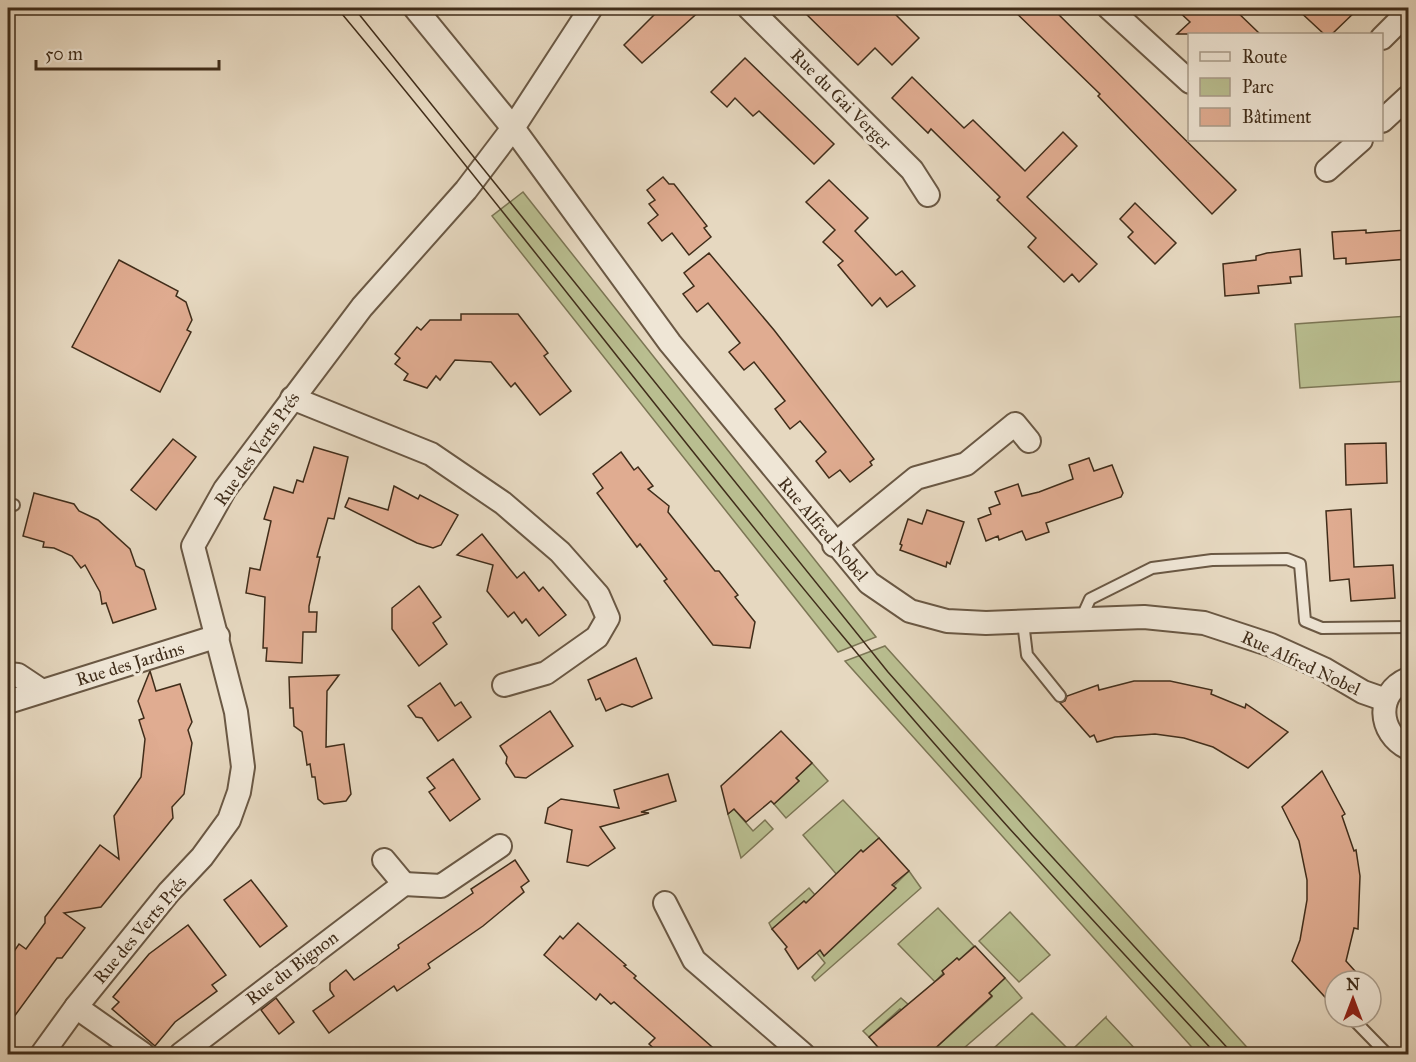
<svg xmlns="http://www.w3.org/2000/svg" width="1416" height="1062" font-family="'IM FELL Great Primer',serif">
<rect width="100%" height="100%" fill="#e6d8c0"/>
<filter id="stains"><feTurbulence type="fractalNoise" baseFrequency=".00333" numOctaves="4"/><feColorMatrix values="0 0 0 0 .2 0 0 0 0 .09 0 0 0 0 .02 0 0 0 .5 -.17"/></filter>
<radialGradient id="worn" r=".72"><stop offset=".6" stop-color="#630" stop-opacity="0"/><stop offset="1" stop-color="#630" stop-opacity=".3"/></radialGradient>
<!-- green -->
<g fill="#b9be90" stroke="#7c7655" stroke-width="1.5">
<path d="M523 192 876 637 838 652 492 216Z"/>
<path d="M1408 316V381L1300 388 1295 324Z"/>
<path d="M885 646 1253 1054H1198L845 661Z"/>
<path d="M812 763 828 781 786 818 774 804 799 781 796 778Z"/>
<path d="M843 800 879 838 863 852 861 850 837 875 803 835Z"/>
<path d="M734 809 753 831 765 820 773 829 741 858 728 814Z"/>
<path d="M909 871 921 888 815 981 812 977 825 963 817 953 820 950 824 955Z"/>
<path d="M809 888 815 895 806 903 804 901 772 929 769 923Z"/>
<path d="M938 908 974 946 959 960 957 958 935 982 898 944Z"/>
<path d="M1010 912 1050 955 1019 982 979 941Z"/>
<path d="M1005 978 1022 998 957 1054H929L992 997 989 993Z"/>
<path d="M901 998 909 1005 903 1011 900 1009 869 1037 863 1031Z"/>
<path d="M1032 1013 1072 1053 1001 1054 994 1048Z"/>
<path d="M1106 1017V1018L1140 1054H1082L1075 1047Z"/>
</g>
<!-- building -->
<g fill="#e0ac91" stroke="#402d1a" stroke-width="1.5">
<path d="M661 8H703L642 63 624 45Z"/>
<path d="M800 8H889L919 38 892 65 875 48 858 65Z"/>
<path d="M1011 8H1052L1236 190 1212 214 1098 96 1100 94Z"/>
<path d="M1175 8H1233L1260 34H1177L1190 22Z"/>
<path d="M1296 8H1359L1332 34H1324Z"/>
<path d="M745 58 834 144 814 164 759 111 753 116 735 98 727 107 711 92Z"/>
<path d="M912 77 964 128 973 120 1025 171 1063 132 1077 146 1027 197 1097 264 1079 282 1072 274 1064 282 1028 247 1036 238 997 200 1000 197 931 129 928 133 892 98Z"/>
<path d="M663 177 669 184H674L707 226 704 228 711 237 689 255 672 233 662 241 648 223 658 215 649 204 655 200 647 190Z"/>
<path d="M829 180 868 218 855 231 896 275 902 271 915 286 887 307 880 298 872 306 838 265 843 261 823 242 835 230 806 202Z"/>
<path d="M1135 203 1176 243 1155 264 1128 237 1133 232 1120 219Z"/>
<path d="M1366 230V233L1406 230 1408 259 1346 264V258L1334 259 1332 232Z"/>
<path d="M1300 249 1302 276 1290 277 1291 283 1258 286 1259 293 1225 296 1223 264 1256 260V256L1267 253Z"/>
<path d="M709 253 774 330 874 459 870 462 872 465 850 482 840 470 829 478 816 461 826 452 800 421 790 429 775 409 785 401 754 362 744 370 729 352 740 343 708 303 697 312 683 294 694 286 684 273Z"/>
<path d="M119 260 178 291 176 296 186 302 192 320 187 330 191 332 160 392 72 347Z"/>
<path d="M461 314H518L548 353 544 356 571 391 540 415 515 383 511 387 491 362 455 360 440 380 436 376 427 388 404 380 408 374 395 364 400 358 395 354 417 327 421 330 430 320H461Z"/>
<path d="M173 439 196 457 156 510 131 490Z"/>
<path d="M1386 443 1387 483 1346 485 1345 444Z"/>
<path d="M314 447 348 457 334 519 328 518 317 557H320L309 606V612H317L316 632H303L302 663 266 661 267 648H263L265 597 246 593 250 568 260 570 271 521 264 519 274 487 293 493 297 480 303 482Z"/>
<path d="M621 452 634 470 638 467 653 486 648 489 669 506 668 512 715 571H719L738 595 735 597 755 622 750 648 713 645 664 581 667 579 640 544 637 547 597 493 603 488 593 474Z"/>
<path d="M1089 458 1094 471 1112 465 1123 493 1121 497 1046 523 1049 532 1026 540 1022 531 999 540 998 536 986 541 978 519 991 514 989 508 1000 504 995 492 1018 484 1022 496 1039 492 1073 479 1069 465Z"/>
<path d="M394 486 418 499 420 495 458 515 441 545 433 548 417 543 345 507 349 498 388 510Z"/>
<path d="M34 493 74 504 79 511 98 520 130 549 136 566 144 570 156 609 113 623 106 603 102 604 100 592 85 565 81 568 72 556 54 548 43 547 44 542 23 536Z"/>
<path d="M1351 509 1354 567 1393 565 1395 598 1351 601 1349 579 1330 581 1326 511Z"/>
<path d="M927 510 964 522 950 564 947 562 946 567 900 550 902 545 900 544 908 519 922 524Z"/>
<path d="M482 534 517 578 524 572 539 591 543 587 566 615 539 636 526 619 522 623 514 612 508 617 487 591 493 565 457 555Z"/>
<path d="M419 586 441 617 433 623 447 644 419 666 392 629V608Z"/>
<path d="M636 658 652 698 632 707 622 704 606 711 600 698 596 700 588 680Z"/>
<path d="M150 671 156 691 180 684 192 722 188 730 192 743 184 794 172 807 173 818 101 907 64 913 85 928 62 958H57L8 1025V960L19 944 26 949 45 923V917L100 845 119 859 114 816 141 777 145 739 139 720 144 718 138 701Z"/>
<path d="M339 675 327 691 326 747 344 744 351 794 346 801 324 804 318 799 315 777H312L310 764 307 765 302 732 294 726 293 708H290L289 677Z"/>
<path d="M1134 681H1170L1212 690 1211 694 1245 708 1246 704 1288 732 1248 768 1213 747 1184 738 1155 734 1115 737 1097 742 1094 735 1090 737 1060 703 1065 701 1067 696 1098 685 1099 690Z"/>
<path d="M440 683 455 706 461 702 471 717 438 741 422 718 416 717 408 706Z"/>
<path d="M550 711 573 746 526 778 515 777 506 763 507 757 500 746Z"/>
<path d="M781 731 812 763 796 778 799 781 774 804 771 801 746 822 734 809 728 814 721 786Z"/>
<path d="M453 759 480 799 450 821 429 792 435 788 427 778Z"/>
<path d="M1322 771 1345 814 1342 816 1354 851 1356 850 1360 876 1358 929 1354 928 1346 961 1364 981H1335V1008L1292 961 1300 940 1307 900V880L1299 841 1282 807Z"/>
<path d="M668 774 676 801 641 812 649 813 600 827 615 848 588 866 567 862 572 830 545 823 548 808 561 799 619 808 614 790Z"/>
<path d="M879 838 909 871 892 885 896 888 824 956 820 950 798 969 785 949 787 947 772 929 804 901 806 903 861 850 863 852Z"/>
<path d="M515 860 529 881 521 887 524 892 483 926 428 964 430 968 397 991 394 986 329 1033 313 1011 334 996 330 990V983L346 970 354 980 399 948 398 945 473 893 471 889Z"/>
<path d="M251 880 287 926 260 947 224 900Z"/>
<path d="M578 923 626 965 624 966 636 976 634 978 720 1054H660L649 1044 655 1038 614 1002 611 1004 600 994 596 1000 544 955 560 936 563 939Z"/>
<path d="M188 925 226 975 212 985 217 991 175 1022 155 1046 112 1009 119 1002 113 997 149 954Z"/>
<path d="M975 946 1005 978 989 993 992 996 929 1054H884L869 1037 944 974 942 971 957 958 959 960Z"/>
<path d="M276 998 294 1022 279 1034 261 1010Z"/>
</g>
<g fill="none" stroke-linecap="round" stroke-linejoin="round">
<!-- lane casing -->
<g stroke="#6a5844" stroke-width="14">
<g id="lane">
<path d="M8 505H14"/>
<path d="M1081 619 1090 599 1152 568 1212 560 1287 559 1300 564 1305 621 1322 628 1408 627"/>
<path d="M1023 622 1027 655 1060 696"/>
<path d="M1351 1017 1387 1054"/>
</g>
</g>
<!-- street casing -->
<g stroke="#6a5844" stroke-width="26">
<g id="street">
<path d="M415 8 513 128 670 343 869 583 910 611 947 621 986 623 1144 617 1204 623 1271 645 1324 669 1363 692 1386 700"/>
<path d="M749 8 912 170 928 195"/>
<path d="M1109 8 1190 82"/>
<path d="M1382 38 1408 12"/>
<path d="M1382 121 1408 97"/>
<path d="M1327 170 1361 140"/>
<path d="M292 398 431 454 503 503 560 552 598 595 608 618 597 637 546 673 504 685"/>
<path d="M834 545 916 478 966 464 1015 424 1029 441"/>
<path d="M8 674 18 675 42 691"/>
<path d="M1408 679C1375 693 1378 733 1408 748"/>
<path d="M8 702 218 636"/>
<path d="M404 884 441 886 500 846"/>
<path d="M665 903 694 960 803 1054"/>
<path d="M76 1007 143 1054"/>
<path d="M42 1054 76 1007 169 892 202 857 229 820 239 792 243 767 236 712 193 546 225 489 362 307 466 190 513 128 591 8"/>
<path d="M181 1054 404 884 384 860"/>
</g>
</g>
<!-- lane -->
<use href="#lane" stroke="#efe6d6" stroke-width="10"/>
<!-- street -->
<use href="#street" stroke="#efe6d6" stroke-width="22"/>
<!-- tram -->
<g stroke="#402d1a" stroke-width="1.5">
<path d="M337 8C509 213 669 428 841 634 961 779 1089 916 1216 1054"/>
<path d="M354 8 888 672 1032 835 1233 1054"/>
</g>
</g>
<g text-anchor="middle" stroke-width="6" stroke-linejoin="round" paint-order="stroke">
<!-- street labels -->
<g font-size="18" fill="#402d1a" stroke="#efe6d6">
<text transform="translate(841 99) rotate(45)" y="6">Rue du Gai Verger</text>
<text transform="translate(257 449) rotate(-55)" y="6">Rue des Verts Prés</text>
<text transform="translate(823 529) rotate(50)" y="6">Rue Alfred Nobel</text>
<text transform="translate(1301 663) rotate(25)" y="6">Rue Alfred Nobel</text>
<text transform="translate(130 664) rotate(-17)" y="6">Rue des Jardins</text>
<text transform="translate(140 930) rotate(-50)" y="6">Rue des Verts Prés</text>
<text transform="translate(292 968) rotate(-37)" y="6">Rue du Bignon</text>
</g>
</g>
<!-- margin -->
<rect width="1416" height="1062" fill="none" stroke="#e6d8c0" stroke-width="30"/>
<rect x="9" y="9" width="1398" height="1044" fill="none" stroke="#402d1a" stroke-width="3"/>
<rect x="15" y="15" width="1386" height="1032" fill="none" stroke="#402d1a" stroke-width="1.5"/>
<!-- legend -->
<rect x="1188" y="33" width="195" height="108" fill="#efe6d6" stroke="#a99c8b" stroke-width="1.5"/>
<rect x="1200" y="52" width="30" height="9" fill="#efe6d6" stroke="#a99c8b" stroke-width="1.5"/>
<text x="1242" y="63" font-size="18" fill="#402d1a">Route</text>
<rect x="1200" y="78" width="30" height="18" fill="#b9be90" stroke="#a99c8b" stroke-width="1.5"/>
<text x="1242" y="93" font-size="18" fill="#402d1a">Parc</text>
<rect x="1200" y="108" width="30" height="18" fill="#e0ac91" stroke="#a99c8b" stroke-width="1.5"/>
<text x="1242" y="123" font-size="18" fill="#402d1a">Bâtiment</text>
<!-- north arrow -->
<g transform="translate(1353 999)"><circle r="28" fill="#efe6d6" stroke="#a99c8b" stroke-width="1.5"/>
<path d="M0-4.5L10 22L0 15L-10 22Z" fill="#8f2418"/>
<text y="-9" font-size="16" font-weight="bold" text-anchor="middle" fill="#402d1a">N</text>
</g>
<!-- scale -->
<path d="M36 60v9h183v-9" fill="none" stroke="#402d1a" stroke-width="3"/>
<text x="45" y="60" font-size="18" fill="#402d1a" stroke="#efe6d6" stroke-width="4.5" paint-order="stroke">50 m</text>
<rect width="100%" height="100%" filter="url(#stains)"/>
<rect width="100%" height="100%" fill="url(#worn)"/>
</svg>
